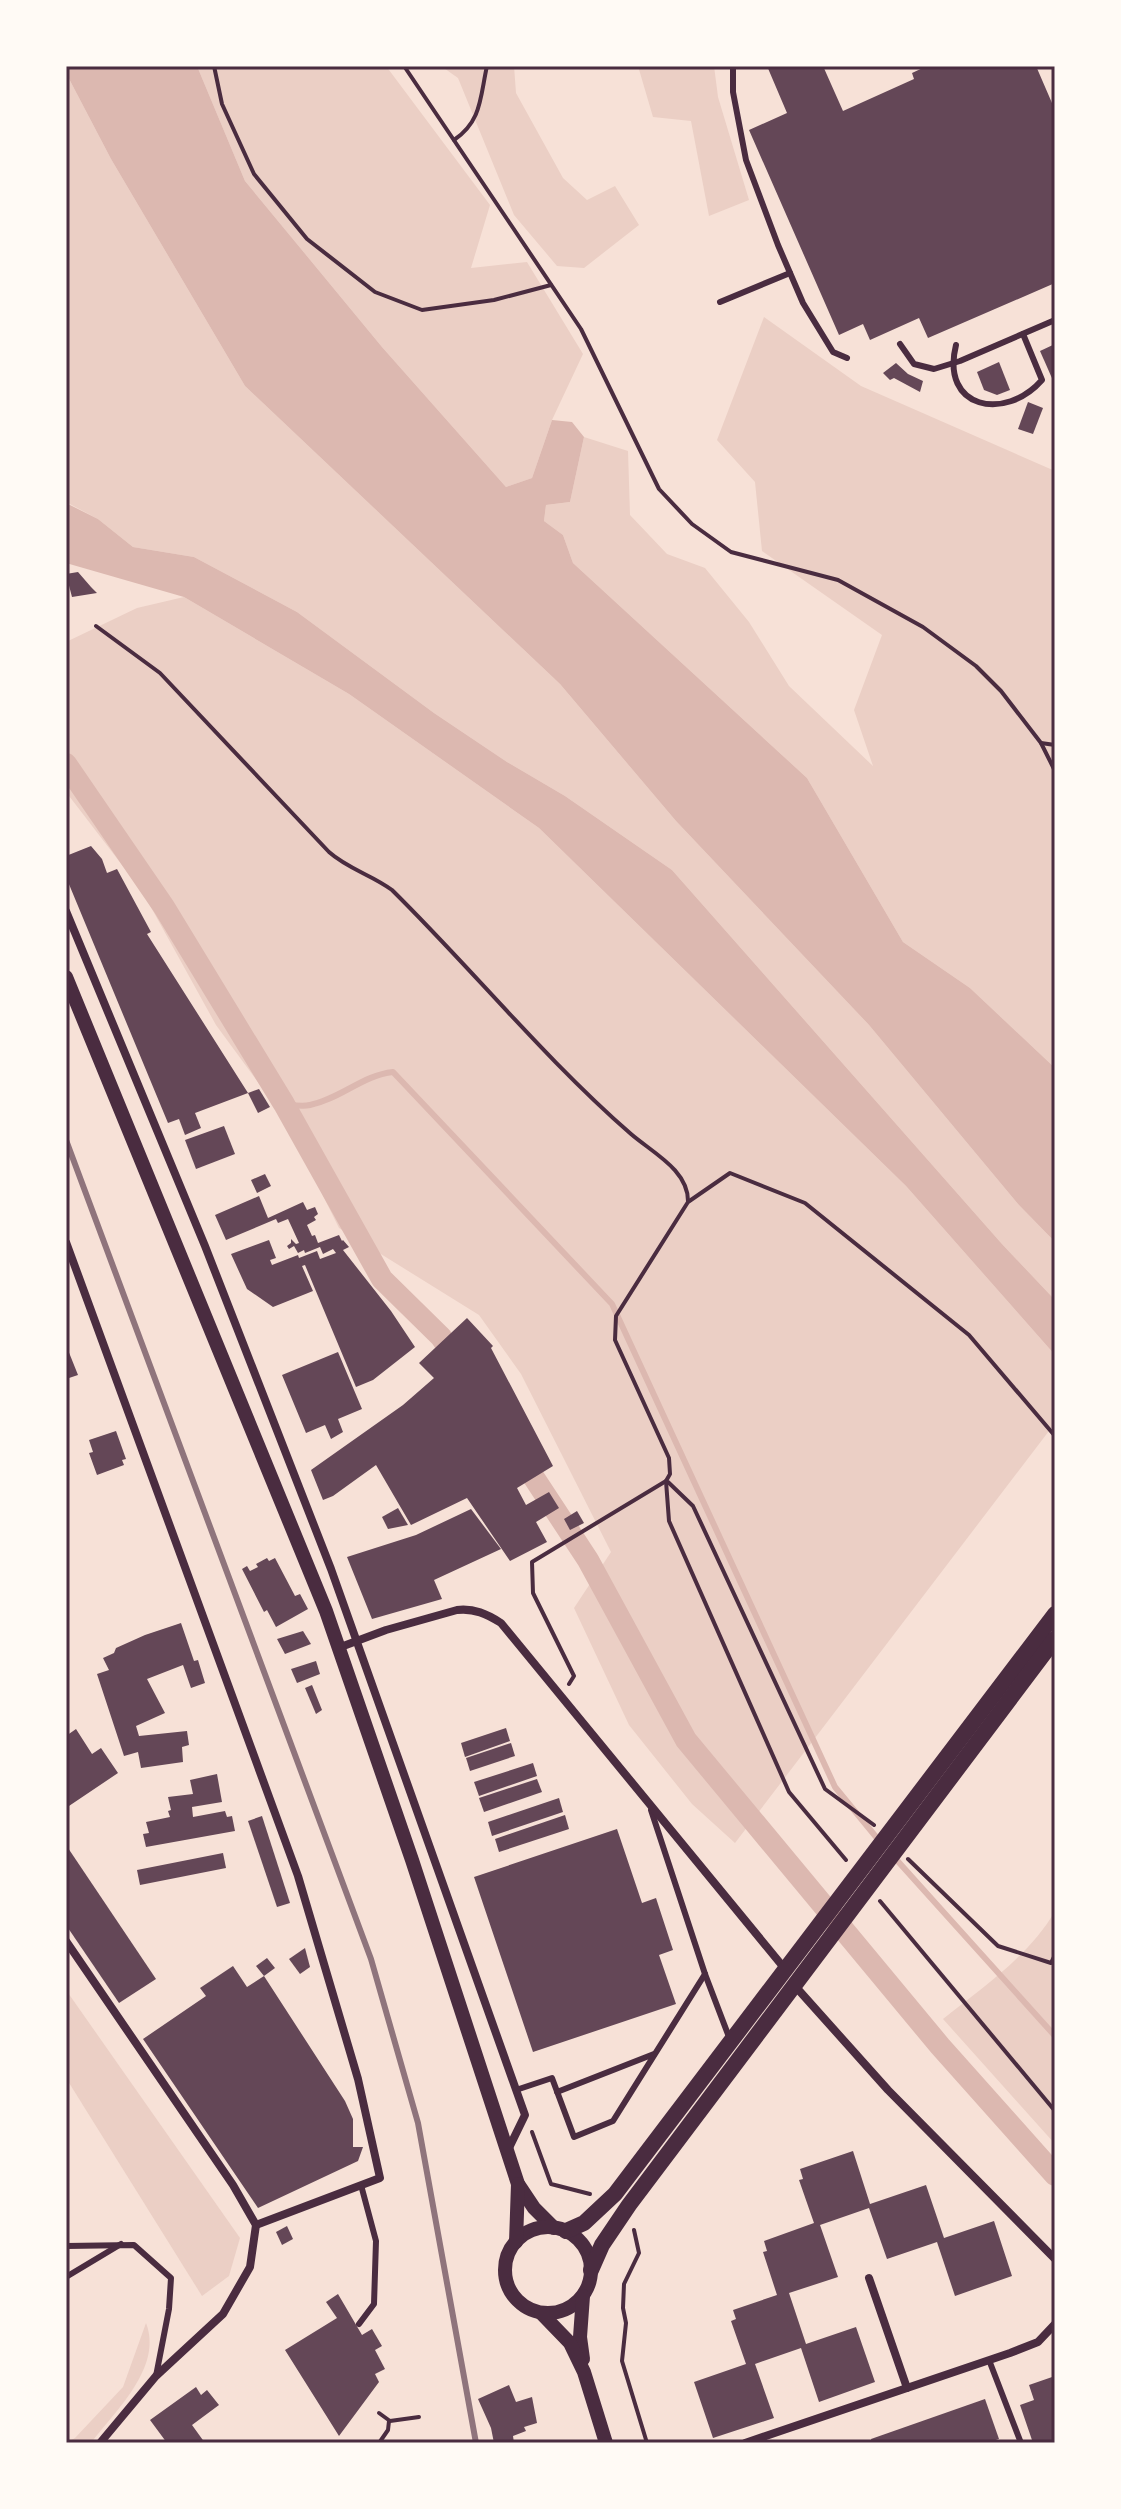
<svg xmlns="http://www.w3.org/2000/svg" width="1121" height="2509" font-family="'Libre Baskerville',serif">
<rect width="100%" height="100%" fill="#f7e1d7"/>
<!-- green -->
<g fill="#ebcfc5">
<path d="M197 66H386L490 205 471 268 527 262 583 354 552 420 532 478 506 487 382 347 245 181Z"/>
<path d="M441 66H514L516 93 563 178 587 200 615 186 639 225 584 268 557 266 514 215 458 78Z"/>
<path d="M638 66H714L718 97 749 200 709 216 691 121 653 117Z"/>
<path d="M66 73 111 159 245 386 560 684 676 821 869 1025 1018 1204 1055 1242V1300L1002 1244 672 870 565 796 507 762 434 713 297 612 194 557 133 547 98 519 66 502Z"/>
<path d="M764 317 861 386 1055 471V1068L970 988 903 942 807 778 573 563 563 535 544 521 546 505 570 502 584 437 628 451 630 515 667 554 705 568 749 622 789 686 873 766 854 710 882 635 762 551 755 482 717 440Z"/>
<path d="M184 597 349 694 539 828 906 1186 1055 1355V1423L735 1843 692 1804 629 1725 574 1608 611 1552 521 1374 479 1315 339 1228 285 1119 216 1025 142 891 66 792V642L137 608Z"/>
<path d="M1055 1911V2144L943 2019C982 1988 1030 1955 1055 1911Z"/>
<path d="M66 1990 240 2238 229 2276 202 2296 66 2078Z"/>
<path d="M146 2323C163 2367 116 2410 91 2443H66L75 2438 123 2387Z"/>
</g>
<!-- water -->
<g fill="#dcb8b0">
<path d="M66 66H197L245 181 382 347 506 487 532 478 552 420 572 422 584 437 570 502 546 505 544 521 563 535 573 563 807 778 903 942 970 988 1055 1068V1242L1018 1204 869 1025 676 821 560 684 245 386 111 159 66 73Z"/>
<path d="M66 503 98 519 133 547 194 557 297 612 434 713 507 762 565 796 672 870 1002 1244 1055 1300V1355L906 1186 539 828 349 694 184 597 66 563Z"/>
</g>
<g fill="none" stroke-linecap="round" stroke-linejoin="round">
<!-- stream -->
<g stroke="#dcb8b0" stroke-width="6">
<path d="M284 1104C292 1105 302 1107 310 1105 340 1099 363 1075 393 1072L612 1304 835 1787 881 1843"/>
<path d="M894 1857 1055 2036"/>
</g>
<!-- canal -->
<g stroke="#dcb8b0" stroke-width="22">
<path d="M66 764 164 907 284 1104 382 1279 441 1337 459 1363"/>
<path d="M519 1455 588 1560 686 1740 940 2046 1055 2175"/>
</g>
</g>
<!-- building -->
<g fill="#644757">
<path d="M767 66H823L843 111 914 79 912 73 927 66H1036L1055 110V283L928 338 919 318 870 340 863 324 839 335 749 130 787 113Z"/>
<path d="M1055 344V385L1040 351Z"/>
<path d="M999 362 1010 390 997 395 984 390 977 372Z"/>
<path d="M896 363 908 374 923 381 920 392 894 378 890 380 883 373Z"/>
<path d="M1028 402 1043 408 1033 434 1018 429Z"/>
<path d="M78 572 91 587 97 593 72 597 66 574Z"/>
<path d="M91 846 102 859 107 873 117 869 151 932 147 934 248 1093 195 1113 201 1128 185 1135 179 1119 168 1123 66 877V856Z"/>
<path d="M259 1089 270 1107 258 1113 248 1093Z"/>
<path d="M224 1126 235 1154 196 1169 185 1140Z"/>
<path d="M265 1174 271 1186 257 1193 251 1180Z"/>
<path d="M259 1196 268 1218 303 1202 307 1210 315 1207 318 1214 314 1217 316 1220 307 1225 312 1236 315 1235 318 1243 339 1235 342 1241 343 1240 349 1247 343 1250 391 1311 415 1347 373 1380 356 1387 305 1265 302 1266 313 1291 273 1307 247 1289 231 1254 269 1240 276 1258 270 1260 272 1265 298 1255 299 1258 317 1251 320 1259 336 1253 333 1249 323 1254 320 1247 305 1253 304 1250 298 1253 294 1246 289 1249 287 1246 291 1243V1239L296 1244 299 1243 288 1219 278 1223 276 1219 226 1240 215 1215Z"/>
<path d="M467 1318 493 1346 491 1348 553 1466 517 1488 526 1505 549 1492 559 1508 536 1522 547 1542 510 1561 467 1498 411 1525 376 1465 333 1496 323 1500 311 1470 403 1405 434 1378 419 1363Z"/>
<path d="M66 1345 78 1375 66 1379Z"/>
<path d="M338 1352 362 1409 338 1419 343 1432 331 1439 325 1425 306 1433 282 1375Z"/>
<path d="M116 1431 126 1459 122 1460 124 1465 97 1475 89 1453 93 1452 89 1440Z"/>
<path d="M398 1508 408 1525 388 1529 382 1517Z"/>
<path d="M471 1509 501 1549 434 1580 442 1599 372 1619 347 1557 416 1535Z"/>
<path d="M577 1511 584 1523 570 1530 564 1519Z"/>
<path d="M267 1558 269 1561 275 1558 295 1596 300 1594 308 1609 276 1627 267 1610 264 1612 242 1569 247 1566 250 1571 258 1567 256 1564Z"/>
<path d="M181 1623 194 1661 198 1660 205 1683 191 1688 183 1665 147 1679 165 1713 136 1726 139 1736 187 1731 189 1745 182 1747 183 1762 141 1768 138 1752 124 1756 97 1674 109 1670 103 1658 114 1653 116 1648 145 1635Z"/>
<path d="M303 1631 311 1644 285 1654 277 1639Z"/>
<path d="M316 1661 320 1674 297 1683 291 1669Z"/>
<path d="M312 1685 322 1710 316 1714 305 1688Z"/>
<path d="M506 1728 510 1741 465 1757 461 1743Z"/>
<path d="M76 1729 92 1754 101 1748 118 1773 66 1808V1736Z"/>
<path d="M511 1743 515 1756 470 1771 466 1758Z"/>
<path d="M533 1763 537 1776 479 1796 474 1782Z"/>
<path d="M217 1774 222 1802 192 1807 193 1817 225 1811 227 1817 232 1816 235 1831 146 1847 143 1834 149 1833 146 1822 170 1817 168 1811 171 1810 168 1797 193 1794 190 1780Z"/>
<path d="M537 1779 542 1792 484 1812 479 1798Z"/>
<path d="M559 1798 563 1812 492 1836 488 1822Z"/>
<path d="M565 1815 569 1829 499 1852 495 1839Z"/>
<path d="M262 1816 290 1903 277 1907 248 1821Z"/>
<path d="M617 1829 642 1903 656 1898 673 1950 659 1955 676 2004 533 2052 474 1877Z"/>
<path d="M66 1845 156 1979 119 2003 66 1925Z"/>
<path d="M223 1853 226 1868 140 1885 137 1870Z"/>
<path d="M305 1948 310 1967 300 1974 289 1959Z"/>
<path d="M267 1958 275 1968 264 1976 345 2101 353 2119V2147H363L358 2161 258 2208 143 2039 206 1996 200 1988 233 1966 247 1987 264 1976 256 1966Z"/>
<path d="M853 2151 870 2204 926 2185 944 2238 994 2221 1012 2276 955 2296 937 2242 887 2259 869 2208 820 2225 838 2277 789 2293 806 2344 856 2327 875 2382 819 2402 801 2348 755 2364 774 2418 713 2438 694 2382 746 2364 731 2321 736 2319 733 2310 777 2295 763 2252 767 2251 764 2241 814 2223 799 2180 803 2179 800 2169Z"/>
<path d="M287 2226 293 2239 282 2245 276 2232Z"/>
<path d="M338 2294 362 2335 372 2329 382 2346 375 2350 385 2369 375 2374 379 2382 339 2436 285 2350 337 2318 326 2302Z"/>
<path d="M1055 2376V2443H1033L1020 2405 1034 2400 1029 2385Z"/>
<path d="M509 2385 516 2402 532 2397 537 2423 524 2427 526 2431 513 2436 514 2443H494L491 2428 478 2399Z"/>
<path d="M196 2387 201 2395 207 2390 219 2405 192 2425 205 2443H167L150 2420Z"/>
<path d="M985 2399 999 2439 986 2443H872L871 2439Z"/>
</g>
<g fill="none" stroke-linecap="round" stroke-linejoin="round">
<!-- path -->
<g stroke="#4a2c40" stroke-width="4">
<path d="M214 66 222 104 254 174 307 239 375 292 422 310 494 300 551 285"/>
<path d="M404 66 581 329 659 489 692 524 731 552 838 580 923 627 976 666 1001 691 1041 743 1055 771"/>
<path d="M454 140C482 121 480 97 487 66"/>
<path d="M96 626 160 673 329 852C348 869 372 875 392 890 473 970 545 1059 631 1134 653 1153 688 1170 688 1201"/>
<path d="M1041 743 1055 745"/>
<path d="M668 1482 693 1506 825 1789 874 1825"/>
<path d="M569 1684 574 1676 533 1593 532 1562 666 1481"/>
<path d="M908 1859 998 1946 1051 1963 1055 1955"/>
<path d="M846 1860 789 1792 669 1521 666 1481 670 1474 669 1458 615 1340 616 1316 688 1202 730 1173 805 1203 969 1335 1055 1436"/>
<path d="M880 1901 1055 2111"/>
<path d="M532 2132 551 2184 590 2194"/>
<path d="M634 2230 639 2253 624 2284 623 2308 626 2323 622 2361 647 2443"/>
<path d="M379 2413 390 2421 419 2417"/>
<path d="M379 2443 388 2430 389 2421"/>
</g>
<!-- service -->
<g stroke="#4a2c40" stroke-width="6">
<path d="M733 66V92L746 160 778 245 803 303 833 352 847 358"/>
<path d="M720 302 790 273"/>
<path d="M900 344 914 364 934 369 960 361 1055 320"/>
<path d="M956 345C940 409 1005 422 1042 380L1023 334"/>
<path d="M651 1810 705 1974 729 2037"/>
<path d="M516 2090 552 2078 574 2137 613 2121 705 1974"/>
<path d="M557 2092 654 2054"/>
<path d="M66 2246 134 2245 171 2278 169 2309 156 2376"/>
<path d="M66 2277 121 2244"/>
<path d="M359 2324 374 2304 376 2241 361 2185"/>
<path d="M989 2360 1021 2443"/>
</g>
<!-- minor -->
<g stroke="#4a2c40" stroke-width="8">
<path d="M66 911 205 1246 331 1569 525 2115 508 2150"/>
<path d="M66 1242 298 1876 358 2079 380 2178 256 2225"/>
<path d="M338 1648 386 1630 457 1610C474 1608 487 1614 501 1623L785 1969"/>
<path d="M66 1941 233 2185 256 2225 250 2267 223 2314 156 2376 100 2443"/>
<path d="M795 1986 888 2090 1055 2259"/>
<path d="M869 2278 907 2388"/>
<path d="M745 2443 1010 2353 1038 2342 1055 2324"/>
</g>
<!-- tertiary -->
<g stroke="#4a2c40" stroke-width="14">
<path d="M66 977 326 1611 412 1860 518 2184 534 2208 554 2228"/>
<circle cx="548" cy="2270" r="43"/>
<path d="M516 2242 518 2184"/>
<path d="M583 2296 580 2337 583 2359"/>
<path d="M541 2313 570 2343 584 2372 606 2443"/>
</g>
<!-- secondary -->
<g stroke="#4a2c40" stroke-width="16">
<path d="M566 2231 584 2223 615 2194 1055 1614"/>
<path d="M591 2270 602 2245 629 2205 1055 1639"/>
</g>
<!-- rail -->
<path stroke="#8f747c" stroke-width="6" d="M66 1140 371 1959 418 2123 476 2443"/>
</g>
<!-- border -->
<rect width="1121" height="2509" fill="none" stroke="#fffaf5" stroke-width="136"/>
<rect x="68" y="68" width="985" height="2373" fill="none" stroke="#4a2c40" stroke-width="3"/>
</svg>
